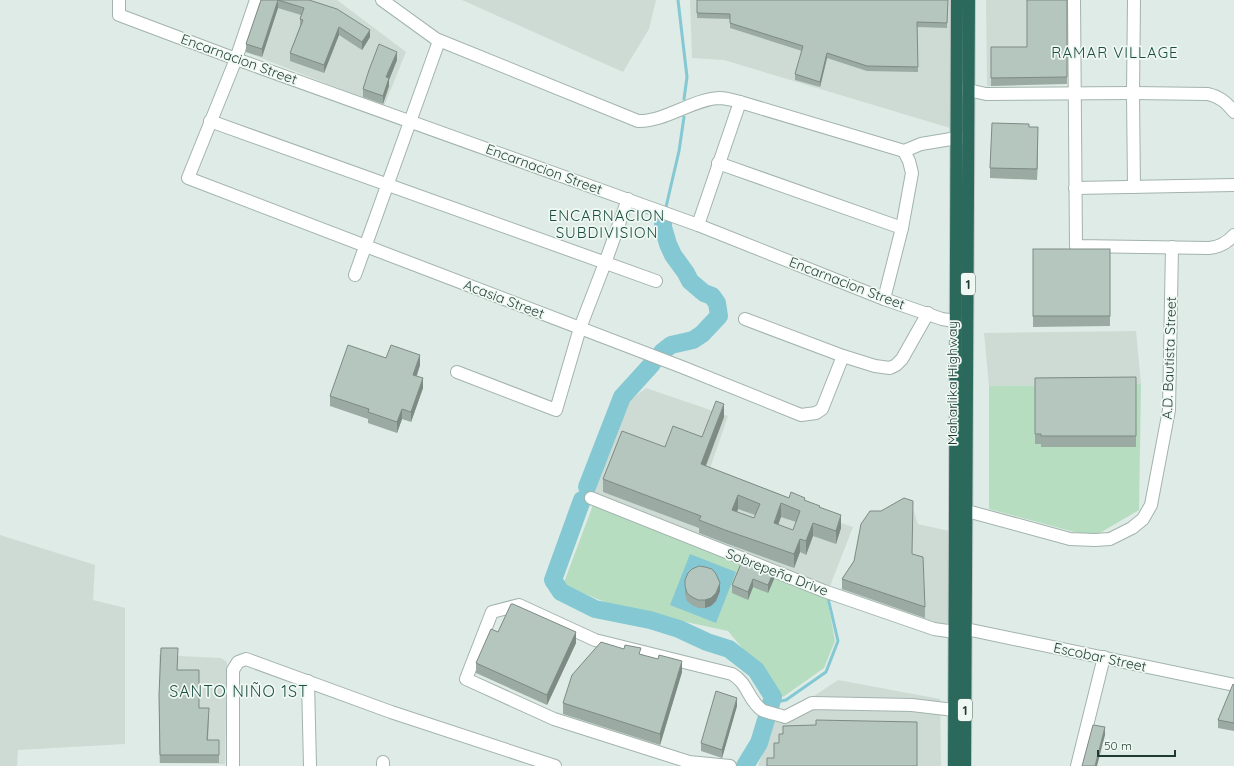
<svg xmlns="http://www.w3.org/2000/svg" width="1234" height="766" font-family="Quicksand,sans-serif">
<rect width="100%" height="100%" fill="#dfebe6"/>
<!-- built -->
<g fill="#cddbd4">
<path d="M260 0H337L406 52 384 106 243 51Z"/>
<path d="M462 0H656L649 29 623 72Z"/>
<path d="M690 0H951L950 128 724 60 692 58Z"/>
<path d="M986 0H1027V85L987 86Z"/>
<path d="M1136 331 1141 384 989 386 984 333Z"/>
<path d="M646 388 728 416 707 477 853 527 830 586 591 492 622 406Z"/>
<path d="M905 506 913 509 918 524 949 531 950 627 839 592 852 572Z"/>
<path d="M0 535 95 565 93 600 125 608V744L18 750 17 766H0Z"/>
<path d="M159 655 221 658 227 662 225 764 159 763Z"/>
<path d="M838 680 940 699 941 766H758L772 724Z"/>
</g>
<!-- green -->
<g fill="#b7ddc1">
<path d="M1141 384 1139 510 1093 537 989 509V386Z"/>
<path d="M593 505 827 598 835 641 824 668 783 697 728 631 617 607 563 585Z"/>
</g>
<!-- water -->
<path fill="#84c8d3" d="M690 554 736 572 716 623 670 605Z"/>
<g fill="none" stroke-linecap="round" stroke-linejoin="round">
<!-- stream -->
<g stroke="#84c8d3" stroke-width="3">
<path d="M678 0 687 77 684 99"/>
<path d="M666 207 679 151 684 117"/>
<path d="M771 703 786 700 826 672 838 641 828 598"/>
</g>
<!-- river -->
<g stroke="#84c8d3" stroke-width="18">
<path d="M662 352 671 345 693 340 702 334 719 316 717 303 712 296 704 293 690 281 686 273 673 255 668 244 663 227V222"/>
<path d="M587 487 622 397 652 364"/>
<path d="M582 500 553 580 561 592 595 609 650 620 679 629 707 642 729 649 756 670 773 697 759 743 745 766"/>
</g>
<!-- minor casing -->
<g stroke="#a2b3ad" stroke-width="14">
<g id="minor">
<path d="M119 0V15L236 59 698 225 884 299 942 319 966 323"/>
<path d="M256 0 236 59 188 178 682 367 801 415 816 413 822 409 843 356"/>
<path d="M382 0 436 39 638 121C665 122 693 99 719 98 726 98 733 100 740 102L904 151 921 144 957 138H966"/>
<path d="M1074 0 1076 246 1209 248C1220 247 1227 243 1234 235"/>
<path d="M1134 0 1133 93 1134 187"/>
<path d="M959 88 986 94 1133 93 1208 94C1220 97 1226 102 1234 112"/>
<path d="M210 121 656 281"/>
<path d="M718 163 902 228"/>
<path d="M1075 188 1234 185"/>
<path d="M698 225 740 102"/>
<path d="M355 275 439 41"/>
<path d="M884 299 902 228 912 173 909 161 904 151"/>
<path d="M745 319 843 356 875 366 890 368 896 365 902 359 928 313"/>
<path d="M457 372 556 410 580 328 605 263 628 199"/>
<path d="M591 498 824 591 934 629 955 632 966 629 1234 685"/>
<path d="M967 511 1070 539 1095 540 1110 539 1132 528 1143 519 1151 505 1169 410 1172 247"/>
<path d="M308 681 310 766"/>
<path d="M383 762V766"/>
<path d="M233 766V670L238 662 246 659 391 712 555 766"/>
<path d="M730 766 689 762 554 719 466 679 492 612 519 605 595 640 732 674C748 683 748 700 762 710 765 712 780 715 785 717L812 703 912 705 954 710"/>
<path d="M1077 766 1104 657"/>
</g>
</g>
<!-- highway casing -->
<g stroke="#c0c8c6" stroke-width="14">
<g id="highway">
<path d="M954 766 957 0"/>
<path d="M965 766 969 0"/>
</g>
</g>
<!-- minor -->
<use href="#minor" stroke="#fff" stroke-width="12"/>
<!-- highway -->
<use href="#highway" stroke="#2a695b" stroke-width="12"/>
</g>
<!-- wall -->
<g fill="#9baaa3" fill-rule="evenodd">
<path d="M261 0H309L370 37 362 50 339 35 324 73 290 61V53L300 26V19L301 15 278 8 262 57 246 52V44Z"/>
<path d="M697 0H948L947 28 917 27 918 72 867 71 827 58 820 87 795 80V74L802 51 730 28V19L697 18Z"/>
<path d="M1067 0V84L991 86V47H1027Z"/>
<path d="M397 60 389 80V86L383 104 363 97V89Z"/>
<path d="M1029 127 1038 138 1037 180 990 178V168Z"/>
<path d="M1033 249H1110V326L1033 327Z"/>
<path d="M386 358 420 365 417 376 423 388 411 422 402 419 397 433 368 423V419L330 406V396Z"/>
<path d="M1136 377V447H1041V444H1035V378Z"/>
<path d="M724 417 706 466 789 498 805 500 820 508 841 528 836 544 813 536 806 555 800 552 794 568 725 543 699 533V528L603 492V479L702 437ZM738 509 755 515 754 518 737 512ZM781 517 796 522 793 530 778 525Z"/>
<path d="M912 554 925 607V618L842 589V579L854 561Z"/>
<path d="M743 559 774 579 768 593 753 587 748 600 732 593V585Z"/>
<path d="M685 586 720 591 716 601 711 606 705 608H698L692 605 687 601 685 594Z"/>
<path d="M498 632 576 643 547 705 476 673V663Z"/>
<path d="M641 654 682 672 660 745 563 714V703Z"/>
<path d="M178 656 177 670 199 708 209 716 208 740H219V763H160L159 695Z"/>
<path d="M1234 685V731L1218 728V720Z"/>
<path d="M737 706 722 758 701 751V743Z"/>
</g>
<!-- shaded-wall -->
<g fill="#7e8b85">
<path d="M278 0V8L262 57V49Z"/>
<path d="M339 27V35L324 73V65Z"/>
<path d="M370 30V37L362 50V42Z"/>
<path d="M397 52V60L389 80V86L383 104V96L386 77Z"/>
<path d="M827 53V58L820 87V82Z"/>
<path d="M1038 127V138L1037 180V169Z"/>
<path d="M420 355V365L413 385V375Z"/>
<path d="M423 378V388L411 422V412Z"/>
<path d="M724 404V417L701 478V464Z"/>
<path d="M402 409V419L397 433V422Z"/>
<path d="M738 495V509L732 524V510Z"/>
<path d="M781 503V517L774 536V523Z"/>
<path d="M841 515V528L836 544V531Z"/>
<path d="M813 523V536L806 555V541Z"/>
<path d="M800 539V552L794 568V554Z"/>
<path d="M774 571V579L768 593V585Z"/>
<path d="M753 579V587L748 600V592Z"/>
<path d="M720 583V591L716 601 711 606 705 608V600Z"/>
<path d="M576 632V643L547 705V695Z"/>
<path d="M682 661V672L660 745V734Z"/>
<path d="M737 698V706L722 758V750Z"/>
<path d="M1105 727V735L1097 766H1095Z"/>
</g>
<!-- building -->
<g fill="#b4c6be" stroke="#7e8b85" fill-rule="evenodd">
<path d="M261 0H309L337 9 370 30 362 42 339 27 324 65 290 53 303 20 300 19 304 8 278 0 262 49 246 44Z"/>
<path d="M697 0H948L947 23 917 22 918 67 867 66 827 53 820 82 795 74 803 46 730 23V14L697 13Z"/>
<path d="M1027 0H1067V77L991 78V47H1027Z"/>
<path d="M379 44 397 52 386 77 389 78 383 96 363 89 369 70Z"/>
<path d="M992 123 1029 124V127H1038L1037 169 990 168Z"/>
<rect x="1033" y="249" width="77" height="67"/>
<path d="M348 345 386 358 391 345 420 355 413 375 423 378 411 412 402 409 397 422 368 412 369 409 330 396Z"/>
<path d="M1136 377V436H1041V434H1035V378Z"/>
<path d="M716 401 724 404 701 464 789 498 791 492 805 498 804 500 820 506 819 507 841 515 836 531 813 523 806 541 800 539 794 554 725 530 699 520 701 516 603 479 622 431 665 447 673 426 702 437ZM738 495 760 504 754 518 732 510ZM781 503 800 511 793 530 774 523Z"/>
<path d="M904 498 913 501 912 554 923 557 925 607 842 579 854 561 861 524 870 511H881Z"/>
<path d="M743 559 774 571 768 585 753 579 748 592 732 585Z"/>
<path d="M699 566 705 567 712 569 716 574 720 583 716 593 711 598 705 600H698L692 597 687 593 685 586V580L688 573 692 569Z"/>
<path d="M511 604H513L576 632 547 695 476 663 491 629 498 632Z"/>
<path d="M601 642 624 649 625 645 641 648 639 654 658 659 659 655 682 661 660 734 563 703 572 675Z"/>
<path d="M161 648H178L177 670H199V708H209L207 740H219V755H160L159 695Z"/>
<path d="M1233 684 1234 685V723L1218 720Z"/>
<path d="M716 691 737 698 722 750 701 743Z"/>
<path d="M816 720 917 722V766H767V758H774V743H779V734H783V726L816 725Z"/>
<path d="M1093 725 1105 727 1095 766H1082Z"/>
</g>
<g text-anchor="middle" stroke-width="3.5" stroke-linejoin="round" paint-order="stroke">
<!-- shield labels -->
<g fill="#f0f8f3" stroke="#5e746d" stroke-width="1">
<rect x="961" y="273" width="14" height="22" rx="3"/>
<rect x="958" y="699" width="14" height="22" rx="3"/>
</g>
<g font-size="13" font-weight="bold" fill="#1f3c34">
<text x="968" y="289">1</text>
<text x="965" y="715">1</text>
</g>
<!-- street labels -->
<g font-size="14" fill="#1f3c34" stroke="#f0f8f3">
<text transform="translate(239 59) rotate(20)" y="5">Encarnacion Street</text>
<text transform="translate(544 169) rotate(20)" y="5">Encarnacion Street</text>
<text transform="translate(847 283) rotate(21)" y="5">Encarnacion Street</text>
<text transform="translate(504 299) rotate(21)" y="5">Acasia Street</text>
<text transform="translate(1169 358) rotate(-88)" y="5">A.D. Bautista Street</text>
<text transform="translate(952 383) rotate(-90)" y="5">Maharlika Highway</text>
<text transform="translate(777 572) rotate(21)" y="5">Sobrepeña Drive</text>
<text transform="translate(1100 657) rotate(12)" y="5">Escobar Street</text>
</g>
<!-- neighbourhood labels -->
<g font-size="15" letter-spacing="1" fill="#1b4e41" stroke="#f0f8f3">
<text x="1115" y="58">RAMAR VILLAGE</text>
<text x="607" y="221">ENCARNACION<tspan x="607" dy="17">SUBDIVISION</tspan></text>
</g>
<!-- quarter labels -->
<g font-size="16" letter-spacing="1" fill="#1b4e41" stroke="#f0f8f3">
<text x="239" y="697">SANTO NIÑO 1ST</text>
</g>
</g>
<!-- scale -->
<path d="M1098 750v6h77v-6" fill="none" stroke="#1f3c34" stroke-width="2"/>
<text x="1104" y="750" font-size="12" fill="#1f3c34" stroke="#f0f8f3" stroke-width="3" paint-order="stroke">50 m</text>
</svg>
